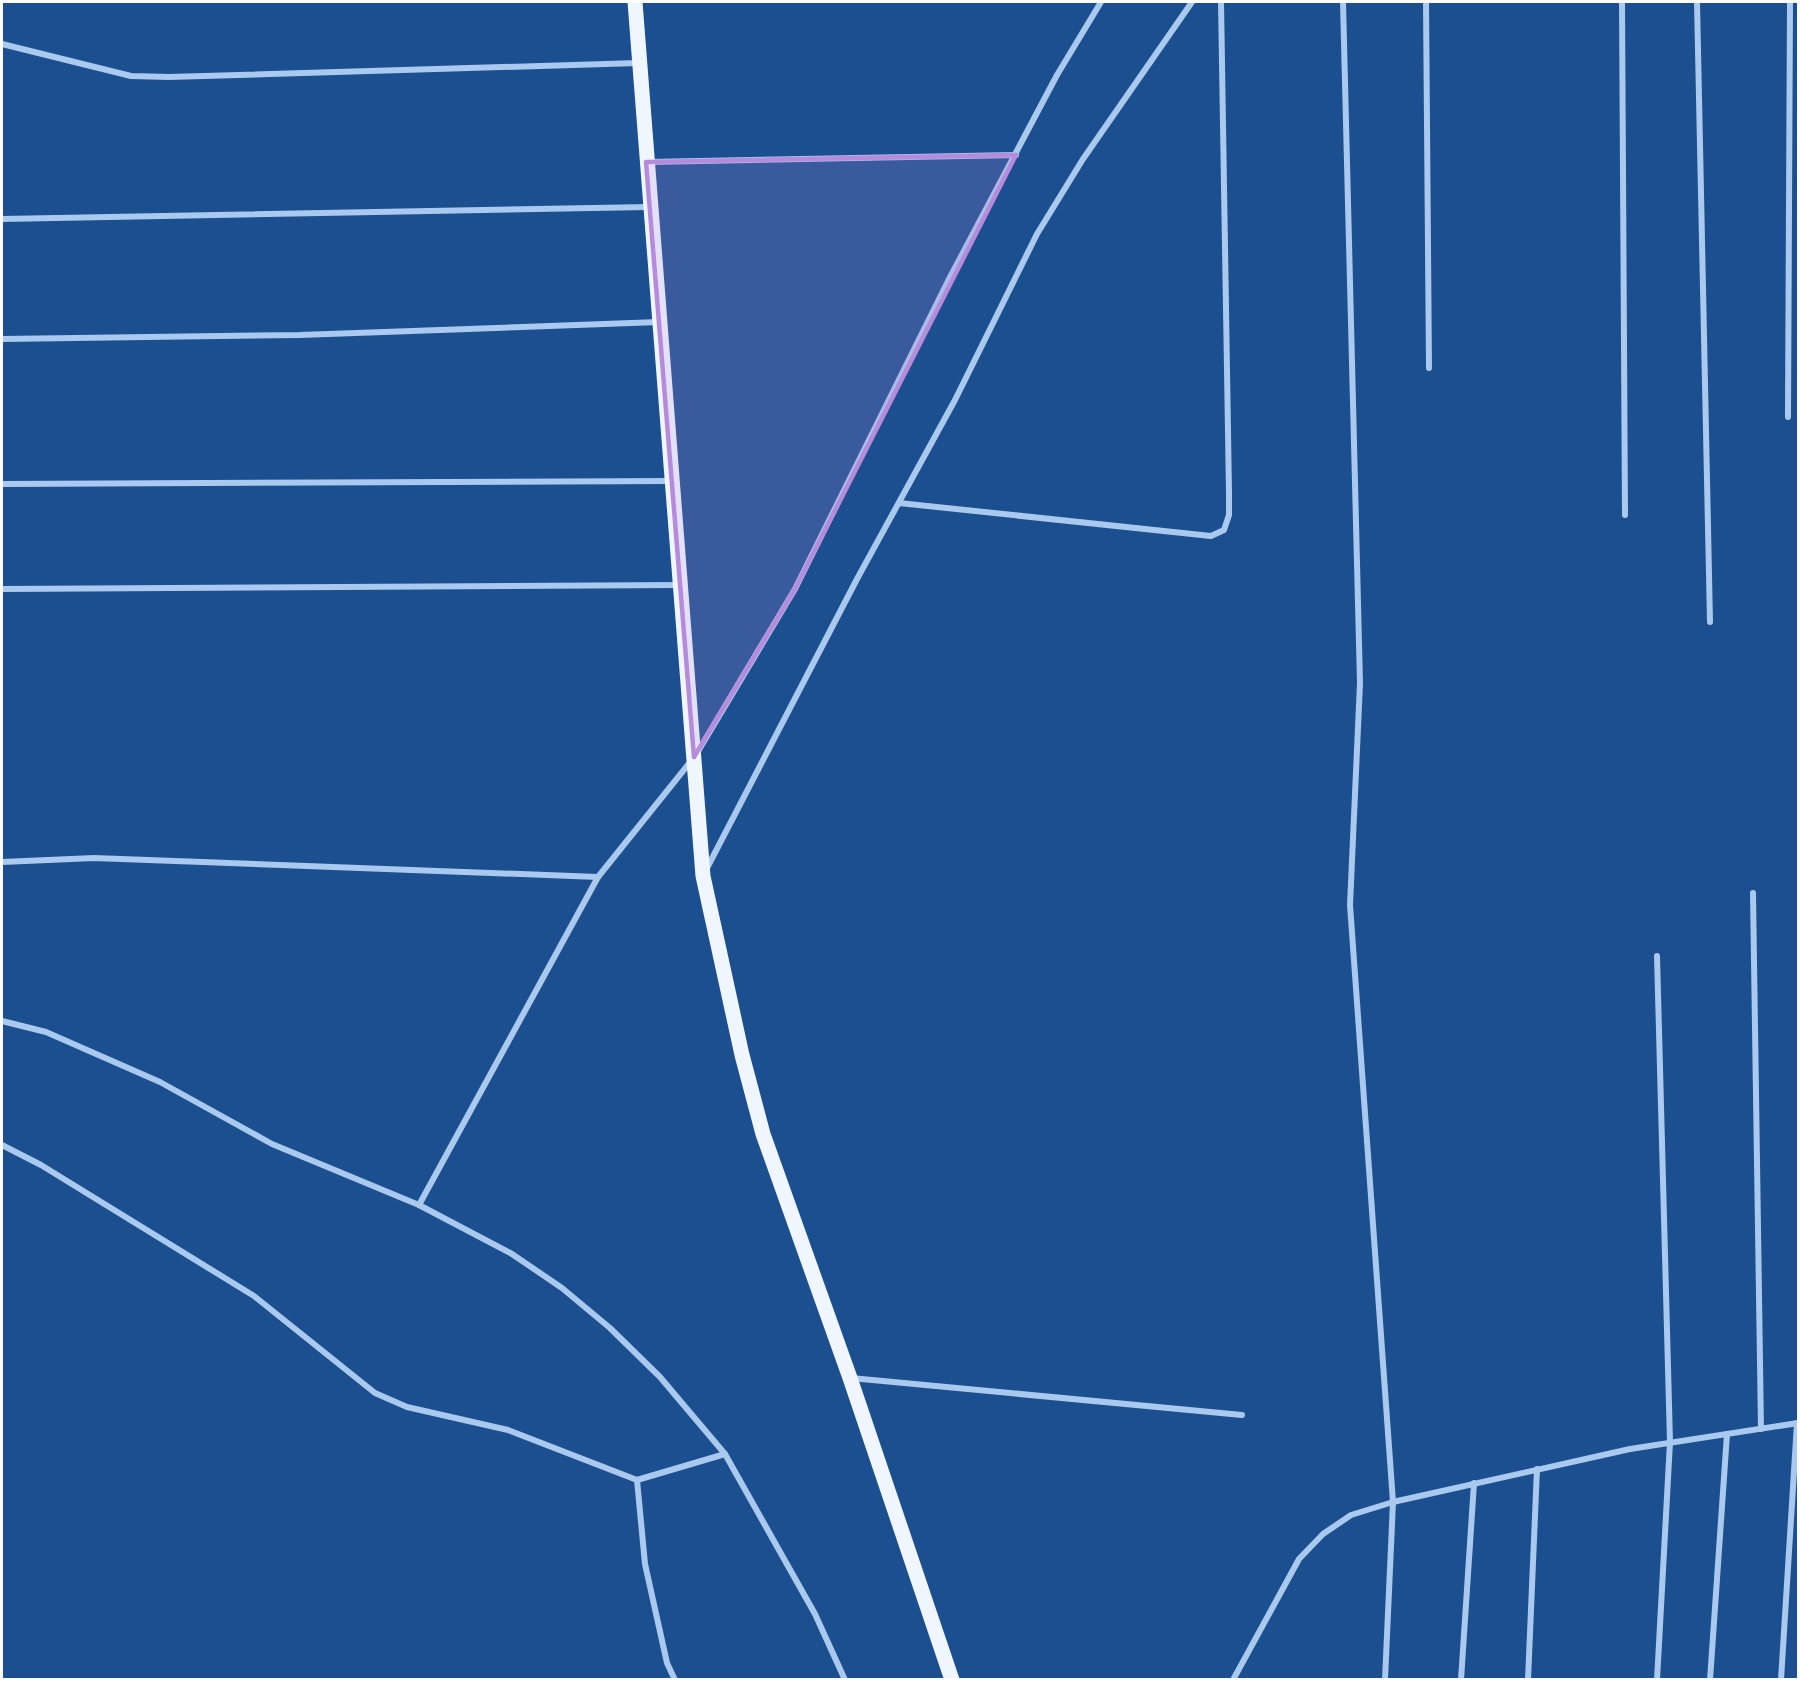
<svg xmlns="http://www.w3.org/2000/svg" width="1800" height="1681" font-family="'DM Sans',sans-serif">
<rect width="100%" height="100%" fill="#1b4f8f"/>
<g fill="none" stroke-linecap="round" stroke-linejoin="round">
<!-- street -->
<g stroke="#a9c9ee" stroke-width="6">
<path d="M1343 2 1360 683 1350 905 1393 1502 1385 1680"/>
<path d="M1426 2 1429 368"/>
<path d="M1622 2 1625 515"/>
<path d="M1697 2 1710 622"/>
<path d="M2 44 131 76 169 77 638 63"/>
<path d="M647 162 1016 155"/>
<path d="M2 219 649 207"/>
<path d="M2 339 300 335 659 322"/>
<path d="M1788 417 1790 2"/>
<path d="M2 484 671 481"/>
<path d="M899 503 1211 536 1224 530 1229 515V492L1221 2"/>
<path d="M2 589 680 585"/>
<path d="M697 753 795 589 948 281 1057 75 1101 2"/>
<path d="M2 862 94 858 598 877"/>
<path d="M706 870 857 579 955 400 1037 234 1083 159 1192 2"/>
<path d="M1753 893 1761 1429"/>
<path d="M1657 956 1670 1442 1657 1680"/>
<path d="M2 1021 46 1032 160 1082 272 1144 419 1205 512 1254 562 1288 610 1328 660 1377 725 1454 815 1614 845 1680"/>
<path d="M2 1145 41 1165 254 1296 375 1393 407 1407 508 1430 637 1480 725 1454"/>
<path d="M419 1205 598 877 691 761"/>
<path d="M851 1378 1242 1415"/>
<path d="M637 1480 645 1564 667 1663 675 1680"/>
<path d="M1233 1680 1299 1559 1323 1534 1351 1515 1393 1502 1630 1449 1798 1423"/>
<path d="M1461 1680 1474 1483"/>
<path d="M1528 1680 1537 1469"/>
<path d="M1710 1680 1727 1434"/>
<path d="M1781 1680 1797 1423"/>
</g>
<!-- primary -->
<path stroke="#f0f6ff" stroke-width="15" d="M635 2 703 876 742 1055 763 1134 850 1378 952 1680"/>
</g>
<!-- marked area -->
<path fill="#b68bdc" fill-opacity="0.2" stroke="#b68bdc" stroke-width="4.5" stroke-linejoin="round" d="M1016 155 795 589 694 757 646 162Z"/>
<!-- border -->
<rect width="1800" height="1681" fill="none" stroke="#ffffff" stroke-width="6"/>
</svg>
